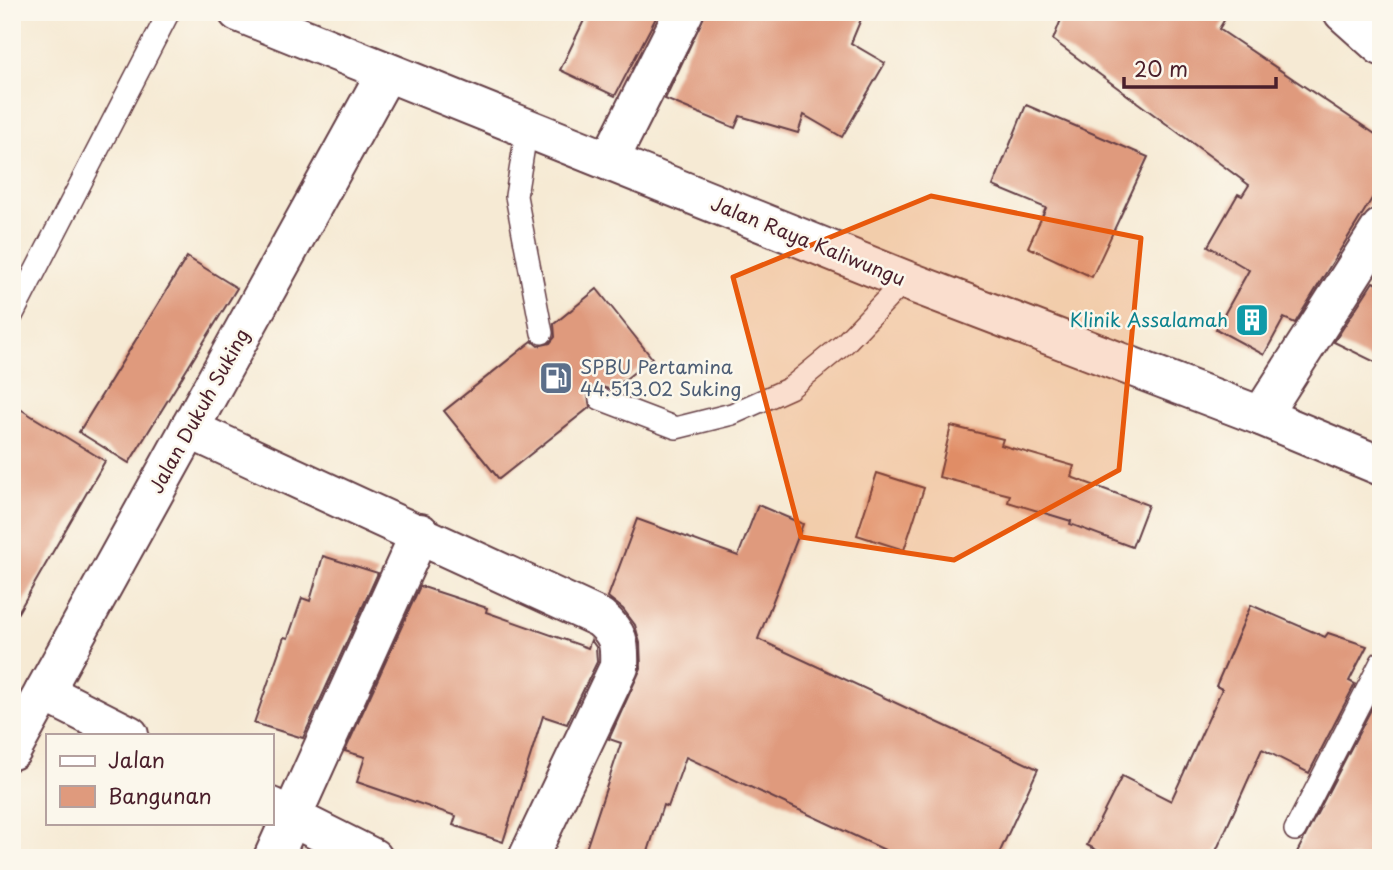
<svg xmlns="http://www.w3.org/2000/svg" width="1393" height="870" font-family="'Playpen Sans',sans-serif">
<rect width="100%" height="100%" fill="#fbf7ec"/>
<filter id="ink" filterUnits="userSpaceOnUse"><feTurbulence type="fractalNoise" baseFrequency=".0143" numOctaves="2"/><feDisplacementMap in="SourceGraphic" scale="14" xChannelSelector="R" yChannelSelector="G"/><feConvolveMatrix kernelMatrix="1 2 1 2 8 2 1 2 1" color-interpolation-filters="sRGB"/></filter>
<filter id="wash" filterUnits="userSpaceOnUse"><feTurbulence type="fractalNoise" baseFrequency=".00686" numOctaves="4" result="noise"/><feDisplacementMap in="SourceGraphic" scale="28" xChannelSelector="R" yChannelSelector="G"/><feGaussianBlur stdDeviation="1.57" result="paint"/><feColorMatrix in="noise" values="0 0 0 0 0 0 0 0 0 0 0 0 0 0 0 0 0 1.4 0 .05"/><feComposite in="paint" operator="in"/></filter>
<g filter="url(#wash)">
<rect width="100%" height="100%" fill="#f6ead4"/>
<g id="blocks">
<!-- building -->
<g fill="#df9a7d">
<path d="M588 12H659L615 96 560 70Z"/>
<path d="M706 12H864L851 43 885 63 842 137 804 115 798 133 740 116 735 128 665 99Z"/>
<path d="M1064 12H1229L1219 29 1381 138V184L1295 323 1284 318 1264 355 1216 329 1249 270 1208 246 1238 194 1242 196 1249 185 1053 40Z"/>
<path d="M1026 105 1148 157 1092 277 1028 247 1046 208 993 186Z"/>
<path d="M187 257 237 288 129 463 79 432Z"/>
<path d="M1373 282 1381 286V365L1334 342Z"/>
<path d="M597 289 652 358 612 390 599 386 592 388 588 395 590 407 499 479 444 411 532 341 538 346 550 343 555 337 554 324Z"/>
<path d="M12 404 105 461 12 623Z"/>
<path d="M951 426 1003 439 1001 445 1074 466 1071 477 1148 505 1132 547 1070 524 1071 521 1008 502 1010 495 939 477Z"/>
<path d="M877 473 924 488 904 550 857 535Z"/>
<path d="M758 505 803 524 758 639 1038 769 997 858H902L686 757 668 807 663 805 646 858H583L621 743 609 739 641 668 640 643 635 625 623 609 608 597 637 519 738 556Z"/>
<path d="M323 556 378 573 303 738 254 723 284 637 288 638 302 598 310 601Z"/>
<path d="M420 586 487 608 486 612 588 648 591 640 596 647 597 662 567 724 543 716 503 842 453 825 456 816 357 782 365 757 345 751Z"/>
<path d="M1251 605 1325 637 1328 633 1367 646 1349 681 1355 684 1309 773 1262 749 1213 858H1111L1087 845 1122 776 1171 801 1222 689 1216 686Z"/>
<path d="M1378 696 1381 698V858H1294Z"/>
</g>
</g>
</g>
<g filter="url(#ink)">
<use href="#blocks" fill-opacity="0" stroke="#643d44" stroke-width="2"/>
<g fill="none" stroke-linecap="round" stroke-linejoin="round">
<!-- service casing -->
<g stroke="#643d44" stroke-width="24">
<g id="service">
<path d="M527 127 516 196 542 333"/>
<path d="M12 316 169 12"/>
<path d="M600 399 676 428 732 414 790 388 845 343 905 280"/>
<path d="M1295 830 1381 662"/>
</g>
</g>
<!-- minor casing -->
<g stroke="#643d44" stroke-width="42">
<g id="minor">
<path d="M1343 12 1381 46"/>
<path d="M609 161 684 12"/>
<path d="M1261 416 1381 228"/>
<path d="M189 429 600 618C619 634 620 643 619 667L528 858"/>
<path d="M44 692 129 735"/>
<path d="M12 750 386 73"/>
<path d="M271 807 373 858"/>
<path d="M273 858 420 533"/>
</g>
</g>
<!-- primary casing -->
<g stroke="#643d44" stroke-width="42">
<path id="primary" d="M238 12 905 280 1261 416 1381 466"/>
</g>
<!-- service -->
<use href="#service" stroke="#fff" stroke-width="21"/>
<!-- minor -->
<use href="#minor" stroke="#fff" stroke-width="38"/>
<!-- primary -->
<use href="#primary" stroke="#fff" stroke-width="38"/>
</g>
</g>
<!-- marked area -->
<path fill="#e8590c" fill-opacity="0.2" stroke="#e8590c" stroke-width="5" stroke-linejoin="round" d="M931 196 1141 238 1119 470 954 560 801 537 733 277Z"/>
<!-- icons -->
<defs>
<g id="building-square" transform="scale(1.75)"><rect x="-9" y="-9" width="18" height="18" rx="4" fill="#0f9aa8" stroke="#fbf7ec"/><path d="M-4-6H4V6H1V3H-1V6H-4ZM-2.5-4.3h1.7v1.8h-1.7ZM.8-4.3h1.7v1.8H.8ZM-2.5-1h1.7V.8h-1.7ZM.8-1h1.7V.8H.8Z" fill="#fff"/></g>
<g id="fuel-square" transform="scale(1.75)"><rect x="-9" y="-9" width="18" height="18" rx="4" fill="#5c6f8a" stroke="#fbf7ec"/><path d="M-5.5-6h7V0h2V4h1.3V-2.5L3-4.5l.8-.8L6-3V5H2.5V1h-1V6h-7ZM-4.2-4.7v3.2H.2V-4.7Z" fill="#fff"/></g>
</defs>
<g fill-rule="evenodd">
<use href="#building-square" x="1252" y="320"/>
<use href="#fuel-square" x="556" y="378"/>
</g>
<g text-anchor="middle" stroke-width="5" stroke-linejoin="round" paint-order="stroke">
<!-- street labels -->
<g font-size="19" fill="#4a1f2b" stroke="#fbf7ec">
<text transform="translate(808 241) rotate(22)" y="7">Jalan Raya Kaliwungu</text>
<text transform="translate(199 411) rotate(-61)" y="7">Jalan Dukuh Suking</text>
</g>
<!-- culture labels -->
<g font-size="19" fill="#0d838f" stroke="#fbf7ec" text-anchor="end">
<text x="1228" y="327">Klinik Assalamah</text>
</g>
<!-- service labels -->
<g font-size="19" fill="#4e5e75" stroke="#fbf7ec" text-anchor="start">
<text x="580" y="374">SPBU Pertamina<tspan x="580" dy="22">44.513.02 Suking</tspan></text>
</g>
</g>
<!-- margin -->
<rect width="1393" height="870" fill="none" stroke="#fbf7ec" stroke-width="42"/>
<!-- legend -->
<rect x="46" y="734" width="228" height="91" fill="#fbf7ec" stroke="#b4a19f" stroke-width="2"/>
<rect x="60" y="756" width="35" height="10" fill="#ffffff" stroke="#b4a19f" stroke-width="2"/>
<text x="108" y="768" font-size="21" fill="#4a1f2b">Jalan</text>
<rect x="60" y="786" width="35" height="21" fill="#df9a7d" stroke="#b4a19f" stroke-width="2"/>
<text x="108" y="804" font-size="21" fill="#4a1f2b">Bangunan</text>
<!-- scale -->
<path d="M1124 77v10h152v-10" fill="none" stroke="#4a1f2b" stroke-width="3.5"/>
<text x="1134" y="77" font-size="21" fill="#4a1f2b" stroke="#fbf7ec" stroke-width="5" paint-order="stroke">20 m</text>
</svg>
